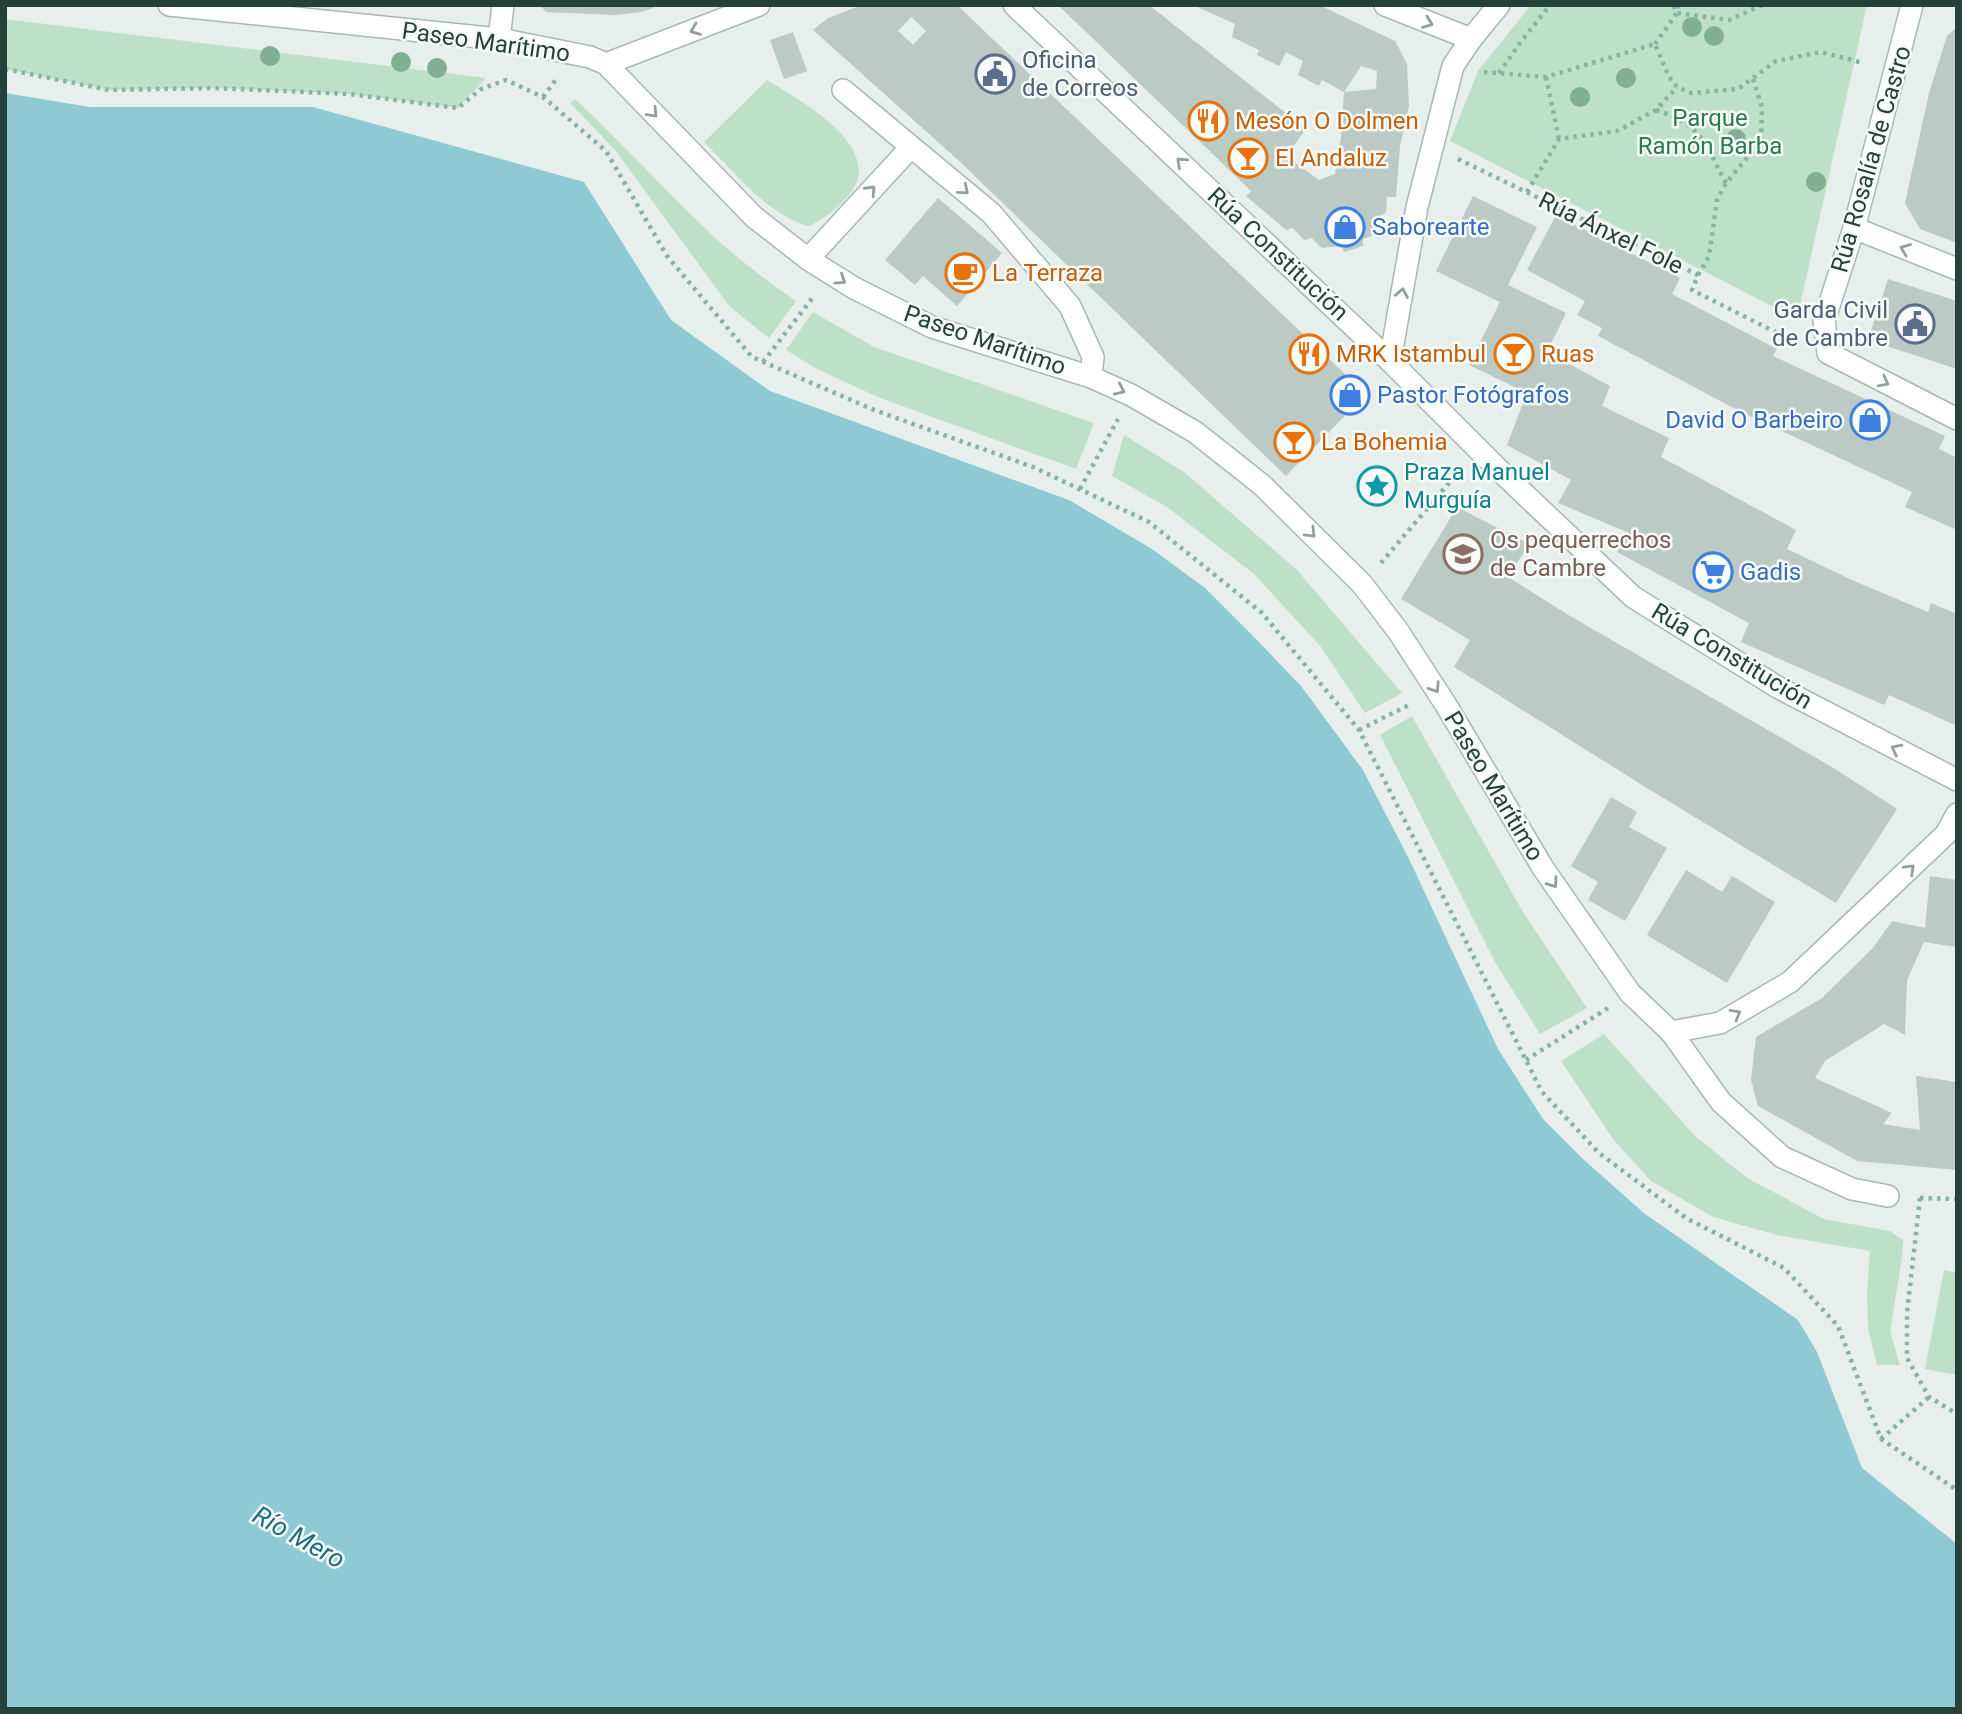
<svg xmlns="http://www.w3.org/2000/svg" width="1962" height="1714" font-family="Roboto,sans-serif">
<rect width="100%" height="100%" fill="#e6efeb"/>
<!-- green -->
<g fill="#bfe0c8">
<path d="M1531 5H1867L1797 319 1450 141 1478 71Z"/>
<path d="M5 19 486 78 458 108 349 94 215 88 109 90 5 69Z"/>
<path d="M767 80C801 101 891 150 847 197 836 209 822 221 808 226 765 213 735 172 704 142Z"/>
<path d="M575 99C621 142 663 188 708 231 735 257 766 280 796 301L769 338 730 307 615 150 570 103Z"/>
<path d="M813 312 874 347 1094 423 1076 469 880 398 817 369 786 350Z"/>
<path d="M1124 435 1184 472 1297 570 1402 693 1365 713 1321 647 1254 574 1167 507 1112 476Z"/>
<path d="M1412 716 1523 912 1587 1008 1540 1034 1495 962 1380 735Z"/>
<path d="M1604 1034 1695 1136 1747 1178 1824 1219 1890 1231 1903 1240 1902 1258 1890 1331 1900 1365H1877L1868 1329 1867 1295 1870 1251 1777 1235 1713 1217 1651 1181 1613 1139 1561 1061Z"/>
<path d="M1944 1270 1957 1273V1375L1925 1369Z"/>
</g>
<!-- water -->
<path fill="#8ec9d4" d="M5 93 90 107H313L584 182 671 320 770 391 1069 500 1152 549 1205 588 1253 636 1301 686 1363 770 1410 861 1498 1049 1543 1119 1584 1160 1645 1214 1798 1320 1817 1352 1862 1468 1957 1544V1709H5Z"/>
<!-- building -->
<g fill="#bbcac4" fill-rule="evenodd">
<path d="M540 5H658V6L641 12 616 15 546 12Z"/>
<path d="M862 5H957L1366 394 1286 476 958 160 813 30 828 18ZM911 17 926 31 913 45 898 31Z"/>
<path d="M1058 5H1149L1306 129 1286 156 1319 180 1335 174 1341 137 1344 92 1376 89 1377 71 1361 66 1344 92 1322 80 1319 86 1298 75 1303 61 1286 52 1279 66 1257 55 1259 50 1232 37 1235 24 1193 5H1319L1395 41 1407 64 1409 106 1400 146 1396 197H1387L1386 212 1378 218 1376 234 1363 239V246L1344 252 1342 246 1322 248 1312 238 1304 240 1293 228 1286 230 1246 196 1251 191Z"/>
<path d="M1957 27V243L1920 229 1905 203 1929 93 1947 36Z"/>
<path d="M793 32 807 71 784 79 770 40Z"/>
<path d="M1473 196 1537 227 1508 285 1566 313 1547 352 1610 386 1602 406 1669 438 1661 457 1796 530 1787 549 1854 581 1928 612 1931 603 1957 614V726L1889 695 1884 705 1741 642 1749 623 1617 552 1629 533 1558 503 1571 480 1507 445 1527 393 1469 365 1500 302 1436 271Z"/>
<path d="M938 198 1002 253 957 306 923 276 915 285 885 260Z"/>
<path d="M1556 215 1680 278 1672 294 1777 349 1773 356 1945 436 1939 449 1957 458V530L1905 507 1912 492 1743 413 1598 336 1602 328 1577 315 1585 301 1527 270Z"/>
<path d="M1888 279 1957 301V369L1868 340Z"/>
<path d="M1457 507 1529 544 1508 577 1570 616 1832 767 1897 809 1836 903 1642 785 1454 667 1470 640 1401 599Z"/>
<path d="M1611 797 1637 812 1629 827 1667 848 1625 921 1588 900 1598 882 1571 866Z"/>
<path d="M1686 870 1722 892 1732 876 1775 902 1727 983 1647 935Z"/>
<path d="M1930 876 1957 880V947L1924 942 1907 980 1905 1035 1884 1024 1825 1061 1815 1078 1892 1113 1883 1124 1920 1130 1916 1076 1957 1082V1170L1857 1161 1758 1106 1751 1080 1756 1037 1822 998 1873 948 1892 921 1925 928Z"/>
</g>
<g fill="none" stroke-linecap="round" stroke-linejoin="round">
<!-- minor casing -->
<g stroke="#a8b8b2" stroke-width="24">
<g id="minor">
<path d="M169 5 499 39 590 57 606 64 754 217 808 259 854 288 932 327 1091 377 1131 395 1195 432 1262 485 1362 584 1398 631 1446 705 1543 868 1630 993 1671 1032 1721 1102 1782 1157 1852 1189 1888 1196"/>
<path d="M1014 5 1390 361 1497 468 1633 597 1779 688 1957 780"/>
<path d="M1385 5 1471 39"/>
<path d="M1912 5 1854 228 1824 321 1828 353 1957 419"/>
<path d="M499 39 503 5"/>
<path d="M606 64 759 5"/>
<path d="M843 90 991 213 1070 306 1093 357 1091 377"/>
<path d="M1854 228 1957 269"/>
<path d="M808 259 911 147"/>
<path d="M1390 361 1417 207 1453 66 1471 39 1499 5"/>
<path d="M1671 1032 1720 1023 1790 982 1946 834 1957 814"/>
</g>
</g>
<!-- path -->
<g stroke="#86b3a5" stroke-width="4.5" stroke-dasharray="3.5 5" stroke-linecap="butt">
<path d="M1678 5 1677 13 1729 20 1762 5"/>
<path d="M1655 44 1677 13 1673 5"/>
<path d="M5 69 109 90 215 88 349 94 458 108 481 89 506 80 543 97 606 151 667 256 752 357 874 410 1033 467 1149 522 1262 613 1359 730 1542 1092 1599 1153 1686 1218 1784 1268 1838 1326 1881 1439 1957 1490"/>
<path d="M1484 72 1546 77 1655 44 1669 77 1677 87 1691 93 1738 89 1776 61 1821 52 1863 63"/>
<path d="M1499 73 1523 39 1550 5"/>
<path d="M1546 77 1559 139"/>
<path d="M543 97 557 78"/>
<path d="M1656 110C1704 126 1703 142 1726 183"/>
<path d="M1458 159 1698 275 1692 290 1797 343"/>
<path d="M1527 192 1559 139 1617 131 1656 110 1677 87"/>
<path d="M1698 275 1709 256 1717 200 1726 183 1761 141 1762 107 1753 79"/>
<path d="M763 362 814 296"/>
<path d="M1080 489 1118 419"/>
<path d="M1381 563 1459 471"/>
<path d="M1359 730 1411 704"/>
<path d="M1526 1060 1608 1008"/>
<path d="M1920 1198 1907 1313V1358L1929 1397 1957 1414"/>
<path d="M1920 1198 1957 1199"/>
<path d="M1881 1439 1929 1397"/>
</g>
<!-- minor -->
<use href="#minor" stroke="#fff" stroke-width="21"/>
</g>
<!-- trees -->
<g fill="#80af93">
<circle cx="1692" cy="27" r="10"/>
<circle cx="1714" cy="36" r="10"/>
<circle cx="270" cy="56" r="10"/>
<circle cx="401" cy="62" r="10"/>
<circle cx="437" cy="68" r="10"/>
<circle cx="1626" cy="78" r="10"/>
<circle cx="1580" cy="97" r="10"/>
<circle cx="1736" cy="139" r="10"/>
<circle cx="1816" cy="182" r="10"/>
</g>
<!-- one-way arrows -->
<defs><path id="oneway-chevron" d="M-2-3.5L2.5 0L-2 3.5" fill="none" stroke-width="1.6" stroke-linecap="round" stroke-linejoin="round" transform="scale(1.75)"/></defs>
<g stroke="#92a09c">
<use href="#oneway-chevron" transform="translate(1428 23) rotate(21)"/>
<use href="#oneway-chevron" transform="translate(695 30) rotate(159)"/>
<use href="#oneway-chevron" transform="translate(653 113) rotate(46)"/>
<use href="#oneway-chevron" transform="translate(1181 162) rotate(-137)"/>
<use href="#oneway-chevron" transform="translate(871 190) rotate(-47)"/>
<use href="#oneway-chevron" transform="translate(964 190) rotate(40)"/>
<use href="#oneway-chevron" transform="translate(1905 249) rotate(-159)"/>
<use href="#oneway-chevron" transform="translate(841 280) rotate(34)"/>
<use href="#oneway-chevron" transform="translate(1402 293) rotate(-80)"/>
<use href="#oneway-chevron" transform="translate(1884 382) rotate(28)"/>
<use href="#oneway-chevron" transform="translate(1120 390) rotate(25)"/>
<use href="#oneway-chevron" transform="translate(1311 533) rotate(45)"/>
<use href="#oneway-chevron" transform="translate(1435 688) rotate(57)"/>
<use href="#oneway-chevron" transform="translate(1896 749) rotate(-153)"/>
<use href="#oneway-chevron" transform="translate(1910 869) rotate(-44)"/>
<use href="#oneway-chevron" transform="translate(1553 883) rotate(55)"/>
<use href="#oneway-chevron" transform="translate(1736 1014) rotate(-30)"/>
</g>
<!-- icons -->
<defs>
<g id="civic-ring" transform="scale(2.0125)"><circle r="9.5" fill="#f7fbf9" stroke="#5c6f8a" stroke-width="1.5"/><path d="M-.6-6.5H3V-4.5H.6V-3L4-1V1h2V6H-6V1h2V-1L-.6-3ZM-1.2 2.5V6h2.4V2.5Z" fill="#5c6f8a"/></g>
<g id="restaurant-ring" transform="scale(2.0125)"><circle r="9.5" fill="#f7fbf9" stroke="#e8710a" stroke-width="1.5"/><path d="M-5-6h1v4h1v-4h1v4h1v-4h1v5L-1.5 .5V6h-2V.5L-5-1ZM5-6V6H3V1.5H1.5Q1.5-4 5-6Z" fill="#e8710a"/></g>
<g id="bar-ring" transform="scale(2.0125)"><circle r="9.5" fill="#f7fbf9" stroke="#e8710a" stroke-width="1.5"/><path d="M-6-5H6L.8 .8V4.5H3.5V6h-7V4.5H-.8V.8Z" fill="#e8710a"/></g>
<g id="shop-ring" transform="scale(2.0125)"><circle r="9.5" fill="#f7fbf9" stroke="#3f7fe0" stroke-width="1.5"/><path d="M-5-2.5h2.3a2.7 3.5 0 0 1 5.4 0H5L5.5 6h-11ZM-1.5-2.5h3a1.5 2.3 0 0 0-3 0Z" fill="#3f7fe0"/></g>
<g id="cafe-ring" transform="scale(2.0125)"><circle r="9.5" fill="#f7fbf9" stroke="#e8710a" stroke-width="1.5"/><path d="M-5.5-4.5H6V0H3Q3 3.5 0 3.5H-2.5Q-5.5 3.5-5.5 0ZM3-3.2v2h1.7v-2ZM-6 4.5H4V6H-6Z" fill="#e8710a"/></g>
<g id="sight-ring" transform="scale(2.0125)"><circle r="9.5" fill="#f7fbf9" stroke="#0f9aa8" stroke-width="1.5"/><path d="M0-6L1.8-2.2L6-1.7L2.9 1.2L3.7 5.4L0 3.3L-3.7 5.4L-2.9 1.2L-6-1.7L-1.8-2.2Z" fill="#0f9aa8"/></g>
<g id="school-ring" transform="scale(2.0125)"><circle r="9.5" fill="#f7fbf9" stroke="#8d6e63" stroke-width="1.5"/><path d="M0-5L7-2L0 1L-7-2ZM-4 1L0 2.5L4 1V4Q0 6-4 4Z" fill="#8d6e63"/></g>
<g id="supermarket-ring" transform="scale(2.0125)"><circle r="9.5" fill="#f7fbf9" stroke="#3f7fe0" stroke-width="1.5"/><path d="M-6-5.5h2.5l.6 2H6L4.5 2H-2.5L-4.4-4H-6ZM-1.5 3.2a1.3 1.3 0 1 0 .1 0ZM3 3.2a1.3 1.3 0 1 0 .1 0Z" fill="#3f7fe0"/></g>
</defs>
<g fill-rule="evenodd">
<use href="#civic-ring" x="995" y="74"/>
<use href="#restaurant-ring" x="1208" y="121"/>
<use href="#bar-ring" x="1248" y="158"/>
<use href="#shop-ring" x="1345" y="227"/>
<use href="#cafe-ring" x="965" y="273"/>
<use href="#civic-ring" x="1915" y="324"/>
<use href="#restaurant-ring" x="1309" y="354"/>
<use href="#bar-ring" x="1514" y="354"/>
<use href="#shop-ring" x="1350" y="395"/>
<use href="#shop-ring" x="1870" y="420"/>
<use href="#bar-ring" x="1294" y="442"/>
<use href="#sight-ring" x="1377" y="486"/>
<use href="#school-ring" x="1463" y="554"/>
<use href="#supermarket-ring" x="1713" y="572"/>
</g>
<g text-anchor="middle" stroke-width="5" stroke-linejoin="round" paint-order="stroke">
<!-- street labels -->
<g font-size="24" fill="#24423a" stroke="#f7fbf9">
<text transform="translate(486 42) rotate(8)" y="8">Paseo Marítimo</text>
<text transform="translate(1871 159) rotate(-74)" y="8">Rúa Rosalía de Castro</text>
<text transform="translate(1611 233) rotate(26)" y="8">Rúa Ánxel Fole</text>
<text transform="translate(1278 254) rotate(43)" y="8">Rúa Constitución</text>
<text transform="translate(985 340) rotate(19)" y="8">Paseo Marítimo</text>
<text transform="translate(1732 656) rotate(31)" y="8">Rúa Constitución</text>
<text transform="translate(1494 786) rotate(59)" y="8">Paseo Marítimo</text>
</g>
<!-- service labels -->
<g font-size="24" fill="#4e5e75" stroke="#f7fbf9" text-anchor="start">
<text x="1022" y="68">Oficina<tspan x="1022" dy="28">de Correos</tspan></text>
<text x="1888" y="318" text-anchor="end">Garda Civil<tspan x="1888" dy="28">de Cambre</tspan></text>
</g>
<!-- park labels -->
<g font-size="24" fill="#2d7a4b" stroke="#f7fbf9">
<text x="1710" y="126">Parque<tspan x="1710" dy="28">Ramón Barba</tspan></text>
</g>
<!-- food labels -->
<g font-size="24" fill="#c56008" stroke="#f7fbf9" text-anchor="start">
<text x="1235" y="129">Mesón O Dolmen</text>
<text x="1275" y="166">El Andaluz</text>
<text x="992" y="281">La Terraza</text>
<text x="1336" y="362">MRK Istambul</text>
<text x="1541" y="362">Ruas</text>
<text x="1321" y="450">La Bohemia</text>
</g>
<!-- shop labels -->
<g font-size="24" fill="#366cbe" stroke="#f7fbf9" text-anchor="start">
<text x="1372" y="235">Saborearte</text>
<text x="1377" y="403">Pastor Fotógrafos</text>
<text x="1843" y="428" text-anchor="end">David O Barbeiro</text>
<text x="1740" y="580">Gadis</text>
</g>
<!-- culture labels -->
<g font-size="24" fill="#0d838f" stroke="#f7fbf9" text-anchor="start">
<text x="1404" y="480">Praza Manuel<tspan x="1404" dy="28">Murguía</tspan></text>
</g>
<!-- education labels -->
<g font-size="24" fill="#785e54" stroke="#f7fbf9" text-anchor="start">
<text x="1490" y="548">Os pequerrechos<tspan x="1490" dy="28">de Cambre</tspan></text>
</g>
<!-- water labels -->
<g font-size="26" font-style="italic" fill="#1c6f80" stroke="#f7fbf9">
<text transform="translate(299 1537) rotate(29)" y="9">Río Mero</text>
</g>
</g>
<!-- border -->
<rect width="1962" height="1714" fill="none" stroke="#24423a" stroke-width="14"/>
</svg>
